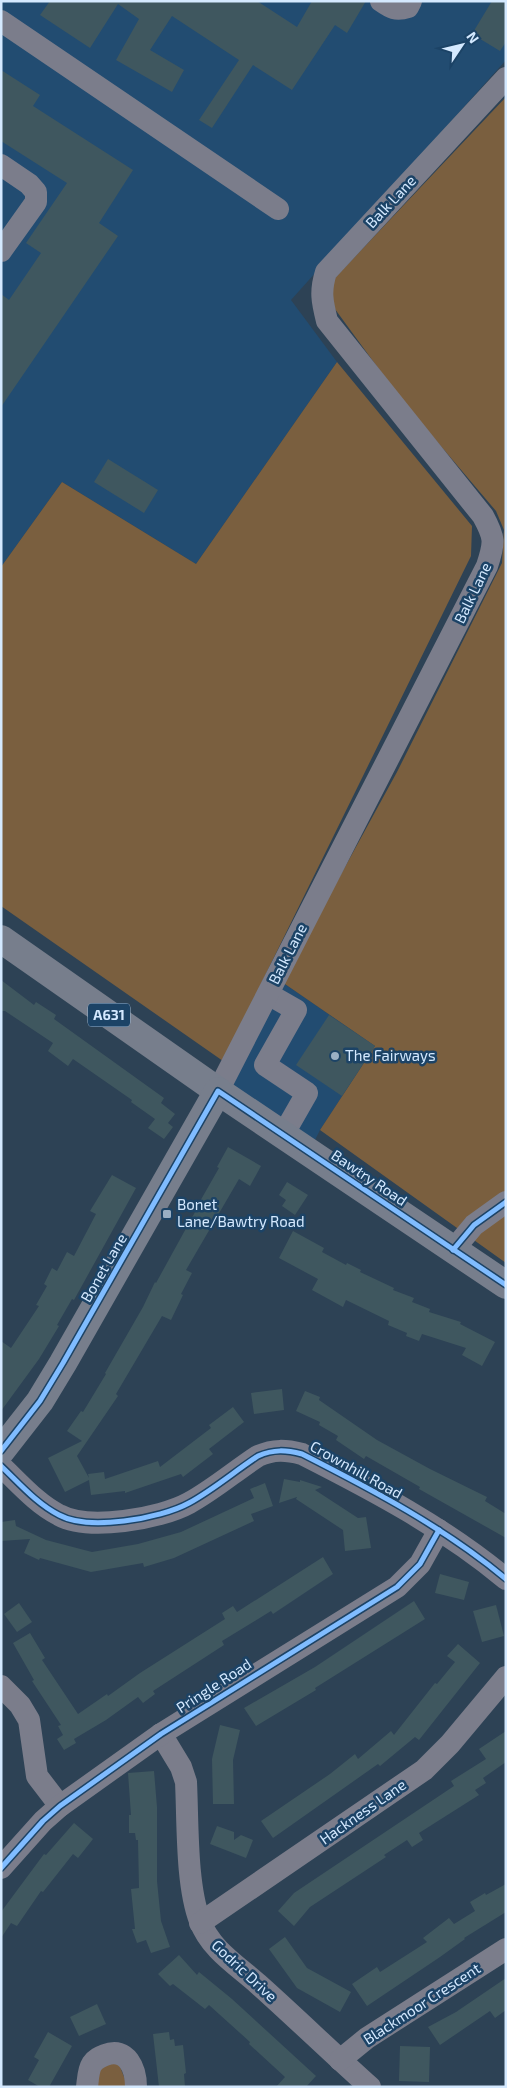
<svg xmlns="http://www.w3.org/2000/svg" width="507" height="2088" font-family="'Exo 2',sans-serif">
<rect width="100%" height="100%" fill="#2d4255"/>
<!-- built -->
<g fill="#224c71">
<path d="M1 1H506V60L291 300 337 362 196 564 62 482 1 567Z"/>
<path d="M276 978 375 1046 320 1130 309 1152 218 1091Z"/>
</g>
<!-- green -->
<g fill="#7a5f3f">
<path d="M506 97V1263L320 1130 375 1046 282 982 397 772 502 563 504 530 496 511 400 398 332 305V281Z"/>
<path d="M337 362 472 526 471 556 223 1061 1 906V567L62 482 196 564Z"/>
<path d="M117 2059 128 2087H94L101 2065Z"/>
</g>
<!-- building -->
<g fill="#3f575f">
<path d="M50 1H257L297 27 312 1H366L347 33 335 25 292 90 253 65 212 128 199 120 239 60 172 16 150 50 184 70 172 92 116 60 139 19 118 4 90 48 40 15Z"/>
<path d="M492 1H506V42L500 51 472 34Z"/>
<path d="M1 70 40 95 33 106 133 170 99 223 118 236 1 407V294L9 300 41 253 26 243 67 183 1 141Z"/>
<path d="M108 459 158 490 144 513 94 482Z"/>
<path d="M1 980 34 1005 36 1002 56 1015 54 1019 164 1098 161 1103 175 1114 168 1123 173 1127 164 1139 148 1128 155 1119 131 1102 132 1100 73 1059 68 1066 48 1051 53 1043 5 1011H1Z"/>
<path d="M329 1015 375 1046 342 1096 296 1065Z"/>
<path d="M228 1147 261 1166 250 1186 239 1179 186 1270 192 1273 181 1294 183 1295 171 1320 162 1316 116 1394 118 1396 77 1456 89 1478 88 1474 104 1472 105 1479 158 1461 160 1467 211 1428 209 1425 233 1407 244 1422 209 1449 213 1454 183 1477 181 1474 125 1493V1491L91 1495 89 1480 65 1492 48 1458 82 1441 67 1431 81 1411 83 1412 106 1374 105 1373 143 1307 155 1282 156 1283 200 1203H199L219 1168 217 1167Z"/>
<path d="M112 1175 136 1188 74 1300 72 1299 57 1325 59 1326 39 1359 1 1411V1341L11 1348 39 1306 36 1305 47 1286 44 1284 52 1268 57 1271 67 1252 74 1256 96 1214 90 1211Z"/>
<path d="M287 1182 308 1195 295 1215 282 1206 286 1200 279 1195Z"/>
<path d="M293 1231 324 1248 322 1252 346 1265 347 1263 361 1270 360 1272 394 1288 393 1290 414 1298 412 1302 430 1309 429 1312 461 1322 460 1324 495 1342 482 1366 462 1355 466 1348 422 1334 419 1341 406 1336 407 1333 388 1325 389 1321 346 1300 343 1307 312 1290 318 1279 279 1258Z"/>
<path d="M282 1389 284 1410 254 1414 251 1393Z"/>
<path d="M305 1391 320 1397 319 1400 377 1440 430 1469 487 1497 485 1501 506 1514V1538L419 1489 420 1487 366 1456 364 1459 336 1440 338 1436 319 1425 320 1422 296 1411Z"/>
<path d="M284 1479 300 1482V1480L322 1487 315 1490 358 1518 366 1517 371 1548 345 1551 343 1530 296 1499 297 1497 279 1503Z"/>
<path d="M265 1483 273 1506 251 1514 254 1521 174 1558 144 1567 143 1563 91 1572 40 1558 39 1560 24 1553 30 1539 1 1541V1522L15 1520 16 1526 46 1540 92 1552 138 1544 181 1532 254 1498 250 1489Z"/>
<path d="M323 1557 333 1574 273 1614 271 1611 222 1641 224 1645 153 1691 155 1694 143 1703 138 1697 106 1720 74 1739 76 1743 64 1750 57 1739 63 1735 58 1726 61 1725 32 1681 34 1680 13 1643 30 1633 45 1658 42 1660 78 1714 107 1694 108 1696 140 1673 225 1619 222 1613 233 1606 237 1612Z"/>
<path d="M440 1574 469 1582 464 1600 435 1593Z"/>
<path d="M414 1601 425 1619 315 1688 316 1690 256 1726 244 1708 315 1667Z"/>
<path d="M19 1603 32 1622 17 1632 4 1614Z"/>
<path d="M496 1605 504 1636 482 1642 473 1611Z"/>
<path d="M458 1644 480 1663 419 1740 415 1737 380 1766 378 1764 273 1838 261 1821 330 1774 355 1754 358 1759 391 1731 394 1735 435 1683 437 1684 455 1662 447 1656Z"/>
<path d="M220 1725 240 1730 233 1760 234 1804H213L212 1759Z"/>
<path d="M506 1731V1762L483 1778 486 1783 475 1790 479 1795 419 1833 423 1840 412 1847 407 1840 384 1855 386 1857 310 1907 294 1926 278 1911 294 1893 454 1786 451 1781 486 1759 479 1749Z"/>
<path d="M154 1771 157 1807V1881L161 1921 170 1947 151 1953 146 1940 137 1943 132 1929H135L131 1889 139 1888 138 1840H136L135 1833H129V1815H131L128 1773Z"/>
<path d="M74 1823 93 1839 78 1858 73 1854 43 1892 41 1891 17 1926 11 1923 1 1938V1912L44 1854 46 1855Z"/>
<path d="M217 1826 234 1832V1840L241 1835 253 1840 246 1858 210 1844Z"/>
<path d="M506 1884V1912L464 1938 465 1939 440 1957 367 2006 352 1984 377 1967 380 1972 427 1942 423 1938 449 1918 454 1924 475 1911 470 1902 485 1893 486 1895Z"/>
<path d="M285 1937 307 1968 351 1992 340 2012 297 1988 269 1949Z"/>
<path d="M179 1955 197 1975 199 1972 232 1999 316 2076 306 2087H276L285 2077 249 2044 250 2042 209 2005 205 2009 173 1984 170 1986 158 1974Z"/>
<path d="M506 1978V2010L495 2018 490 2011 440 2045 428 2027 456 2012Z"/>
<path d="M97 2004 106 2024 79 2036 70 2017Z"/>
<path d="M48 2032 72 2046 49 2087H40L28 2080 39 2060 34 2057Z"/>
<path d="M169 2032 170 2040 174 2039 175 2046 183 2045 186 2073 184 2074 185 2087H159L153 2034Z"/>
<path d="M400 2046 430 2047 429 2082 399 2081Z"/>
</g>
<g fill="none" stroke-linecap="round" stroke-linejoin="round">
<!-- minor -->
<g stroke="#7b7d8b" stroke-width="22">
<path d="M381 1C391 8 396 11 408 7L411 1"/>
<path d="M1 21 278 209"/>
<path d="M1 165 29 184 36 192V202L1 251"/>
<path d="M268 994 296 1010 265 1065 307 1093 283 1135"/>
<path d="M218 1091 487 566C495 542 495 538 483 516L327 321C322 301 320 291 326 272L506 78"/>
<path d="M453 1250 474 1225 506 1202"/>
<path d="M1 1466C19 1483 37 1504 59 1515 88 1531 160 1519 189 1503 213 1490 235 1471 258 1456 274 1449 286 1450 302 1454 373 1490 445 1528 506 1579"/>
<path d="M1 1686 20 1705 29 1720 37 1776 60 1806"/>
<path d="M161 1734 181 1767 186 1782C188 1822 186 1885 200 1921 210 1949 238 1966 258 1984 296 2018 332 2053 370 2087"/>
<path d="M1 1868 43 1821 60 1806 161 1734 397 1587 420 1564 439 1530"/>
<path d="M200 1923 424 1770 450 1744 506 1677"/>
<path d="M340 2060 367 2038 506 1949"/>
<path d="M87 2087C88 2080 88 2070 92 2064 95 2059 100 2057 105 2055 127 2046 136 2069 136 2087"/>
</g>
<!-- major -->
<g stroke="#777e8c" stroke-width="28">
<path d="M1 939 218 1091 506 1285"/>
<path d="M1 1451 40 1401 63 1363 218 1091"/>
</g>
<!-- cycleway casing -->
<g stroke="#1c4366" stroke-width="8">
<g id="cycleway">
<path d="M453 1250 474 1225 506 1202"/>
<path d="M1 1451 40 1401 63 1363 218 1091 506 1285"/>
<path d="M1 1466C19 1483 37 1504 59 1515 88 1531 160 1519 189 1503 213 1490 235 1471 258 1456 274 1449 286 1450 302 1454 373 1490 445 1528 506 1579"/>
<path d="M1 1868 43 1821 60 1806 161 1734 397 1587 420 1564 439 1530"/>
</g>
</g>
<!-- cycleway -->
<use href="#cycleway" stroke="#80bcff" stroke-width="5"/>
</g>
<!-- markers -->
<g fill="#9aafc4" stroke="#1c4366" stroke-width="2">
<circle cx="335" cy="1056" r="5"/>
<rect x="162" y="1209" width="10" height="10" rx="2.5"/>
</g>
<g text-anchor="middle" stroke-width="5" stroke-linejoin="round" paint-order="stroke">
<!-- shield labels -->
<rect fill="#1c4366" stroke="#9db7d1" stroke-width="1" x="88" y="1003.5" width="42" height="23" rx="4"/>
<g font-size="14" font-weight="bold" fill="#d4e9ff">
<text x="109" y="1020">A631</text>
</g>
<!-- street labels -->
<g font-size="15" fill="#d4e9ff" stroke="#1c4366">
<text transform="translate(391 202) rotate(-47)" y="5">Balk Lane</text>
<text transform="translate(473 593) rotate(-64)" y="5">Balk Lane</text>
<text transform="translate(288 954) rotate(-63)" y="5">Balk Lane</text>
<text transform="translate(369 1178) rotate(34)" y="5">Bawtry Road</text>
<text transform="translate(104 1268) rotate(-60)" y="5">Bonet Lane</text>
<text transform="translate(356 1470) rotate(29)" y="5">Crownhill Road</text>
<text transform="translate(214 1686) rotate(-33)" y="5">Pringle Road</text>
<text transform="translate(363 1812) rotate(-35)" y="5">Hackness Lane</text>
<text transform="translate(244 1971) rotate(43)" y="5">Godric Drive</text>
<text transform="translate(422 2004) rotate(-33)" y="5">Blackmoor Crescent</text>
</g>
<!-- poi labels -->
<g font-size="15" fill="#d4e9ff" stroke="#1c4366" text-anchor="start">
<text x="345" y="1061">The Fairways</text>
<text x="177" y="1210">Bonet<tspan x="177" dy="17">Lane/Bawtry Road</tspan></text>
</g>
</g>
<!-- border -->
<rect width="507" height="2088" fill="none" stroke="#d4e9ff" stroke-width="5"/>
<!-- north arrow -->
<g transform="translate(462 45) rotate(55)" stroke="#1c4366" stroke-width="4" paint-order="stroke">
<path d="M0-4L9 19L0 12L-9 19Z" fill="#d4e9ff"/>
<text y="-8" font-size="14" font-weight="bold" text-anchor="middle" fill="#d4e9ff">N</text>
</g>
</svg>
